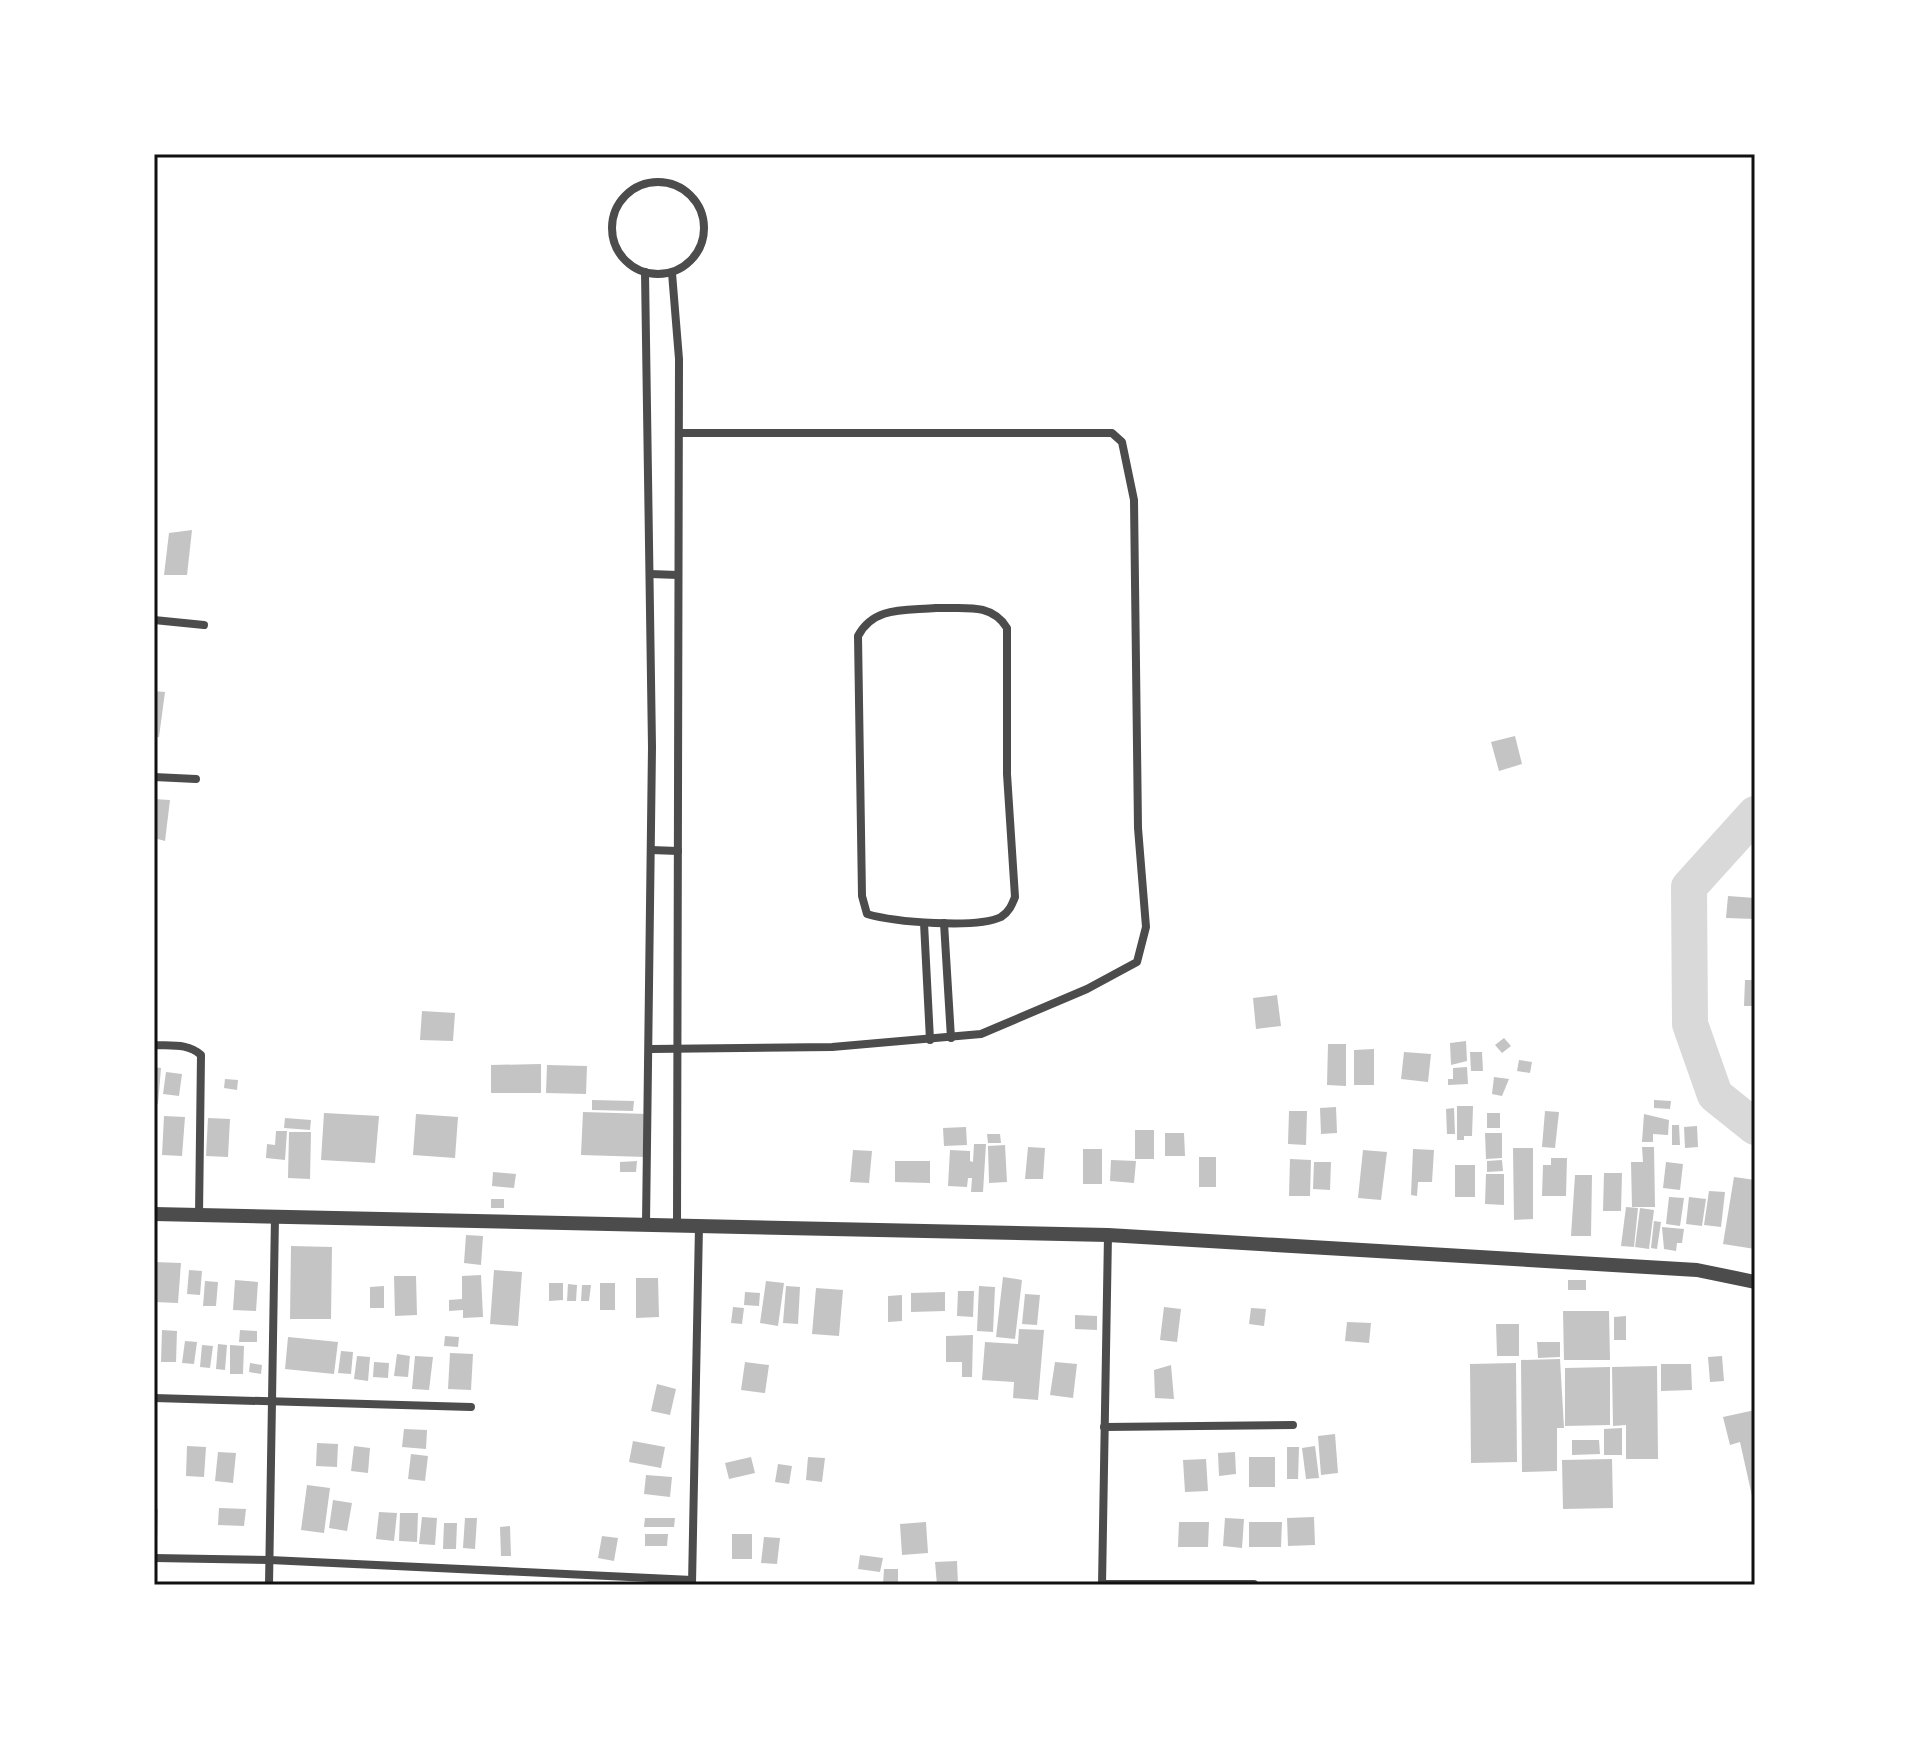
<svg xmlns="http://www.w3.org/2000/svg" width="1909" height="1739" font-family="Helvetica,sans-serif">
<rect width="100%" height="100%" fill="#fff"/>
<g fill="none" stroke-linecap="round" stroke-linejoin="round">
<!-- river -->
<path stroke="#d9d9d9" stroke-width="36" d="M1755 814 1689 887 1690 1024 1715 1095 1755 1127"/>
</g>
<!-- building -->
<g fill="#c4c4c4">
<path d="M192 530 187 575H164L169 533Z"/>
<path d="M154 691 165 692 159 737H154Z"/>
<path d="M1515 736 1522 764 1499 771 1491 742Z"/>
<path d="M154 799 170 800 165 841 154 838Z"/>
<path d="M1728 896 1755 898V919L1726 918Z"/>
<path d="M1745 980H1755V1006H1744Z"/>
<path d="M1277 995 1281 1026 1256 1029 1253 998Z"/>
<path d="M422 1011 455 1013 453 1041 420 1040Z"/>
<path d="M1504 1038 1511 1046 1502 1053 1495 1045Z"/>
<path d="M1466 1041 1467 1061 1451 1065 1450 1043Z"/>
<path d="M1328 1044H1346V1086L1327 1085Z"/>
<path d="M1374 1049V1085H1354V1050Z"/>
<path d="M1404 1052 1431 1054 1428 1082 1401 1079Z"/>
<path d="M1470 1052H1482L1483 1071H1471Z"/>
<path d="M1519 1060 1532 1062 1530 1073 1517 1071Z"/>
<path d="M541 1064V1093H491V1065Z"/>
<path d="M547 1065 587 1066 586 1094 546 1093Z"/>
<path d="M154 1067 161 1068 158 1104 154 1103Z"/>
<path d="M1467 1067 1468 1084 1448 1085V1079H1453V1068Z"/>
<path d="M166 1072 182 1074 179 1096 163 1094Z"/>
<path d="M1494 1077 1509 1079 1502 1096 1492 1094Z"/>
<path d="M225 1079 238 1080 237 1090 224 1088Z"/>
<path d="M592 1100 634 1101 633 1111 592 1110Z"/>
<path d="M1654 1100 1671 1101 1670 1109 1654 1108Z"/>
<path d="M1457 1106H1473L1472 1136H1464V1140H1457Z"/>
<path d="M1336 1107 1337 1133 1321 1134 1320 1108Z"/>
<path d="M1454 1108 1455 1134H1447L1446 1109Z"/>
<path d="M1289 1111H1307L1306 1145 1288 1144Z"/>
<path d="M1545 1111 1559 1112 1555 1148 1542 1147Z"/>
<path d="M583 1112 648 1114 646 1157 581 1155Z"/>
<path d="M324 1113 379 1116 375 1163 321 1160Z"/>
<rect x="1487" y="1113" width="13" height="15"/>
<path d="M416 1114 458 1117 455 1158 413 1155Z"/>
<path d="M1644 1114 1669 1120 1668 1135 1653 1134V1142H1642Z"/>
<path d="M164 1116 185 1117 182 1156 162 1155Z"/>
<path d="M208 1118 230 1119 228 1157 206 1156Z"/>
<path d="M285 1118 311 1120 310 1130 284 1128Z"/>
<path d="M1672 1125H1679L1680 1145H1672Z"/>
<path d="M1697 1126 1698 1147 1685 1148 1684 1127Z"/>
<path d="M966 1127 967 1145 944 1146 943 1128Z"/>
<rect x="1135" y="1130" width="19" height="29"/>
<path d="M276 1131H287L285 1160 266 1158 267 1144 275 1145Z"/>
<path d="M289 1132H311L310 1179 288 1178Z"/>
<path d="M1165 1133H1184L1185 1156H1165Z"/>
<path d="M1485 1133H1502V1158L1486 1159Z"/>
<path d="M987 1134H1000L1001 1143H988Z"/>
<path d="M974 1144H986L983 1192H971L972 1178H968L967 1187 948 1186 950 1150 970 1151V1161L973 1162Z"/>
<path d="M1005 1145 1007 1182 989 1183 988 1146Z"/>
<path d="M1028 1147 1045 1148 1043 1179H1025Z"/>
<path d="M1642 1147H1654L1655 1207H1632L1631 1162H1643Z"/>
<path d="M1513 1148H1533V1219L1514 1220Z"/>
<rect x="1083" y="1149" width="19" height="35"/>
<path d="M1413 1149 1434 1150 1432 1182H1418L1417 1196 1411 1195Z"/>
<path d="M853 1150 872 1151 869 1183 850 1182Z"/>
<path d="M1363 1150 1387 1152 1381 1200 1358 1198Z"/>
<rect x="1199" y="1157" width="17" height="30"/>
<path d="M1551 1158H1567L1566 1196H1542L1543 1165H1551Z"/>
<path d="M1290 1159 1311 1160 1310 1196H1289Z"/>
<path d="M1111 1160 1136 1161 1134 1183 1110 1181Z"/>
<path d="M1502 1160 1503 1171 1487 1172V1161Z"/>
<path d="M637 1161 636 1172H620V1162Z"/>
<path d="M895 1161H930V1183L895 1182Z"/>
<path d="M1314 1162H1331L1330 1190 1313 1189Z"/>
<path d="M1666 1162 1683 1164 1680 1190 1663 1188Z"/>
<rect x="1455" y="1165" width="20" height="32"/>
<path d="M493 1172 516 1174 514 1188 492 1186Z"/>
<path d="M1604 1173H1622L1621 1211H1603Z"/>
<path d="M1486 1174H1504V1205L1485 1204Z"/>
<path d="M1575 1175H1592L1591 1236H1571Z"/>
<path d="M1734 1177 1755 1180V1249L1723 1244Z"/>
<path d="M1709 1191 1725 1192 1721 1227 1704 1225Z"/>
<path d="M1669 1197 1684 1198 1680 1226 1666 1224Z"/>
<path d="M1689 1197 1706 1199 1702 1226 1686 1224Z"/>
<rect x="491" y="1199" width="13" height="9"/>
<path d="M1626 1207 1638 1208 1634 1247 1621 1246Z"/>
<path d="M1640 1208 1654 1210 1649 1249 1635 1247Z"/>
<path d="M1654 1221 1661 1222 1657 1249 1651 1248Z"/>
<path d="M1662 1227 1684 1229 1682 1243H1677L1676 1251 1664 1249Z"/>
<path d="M466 1235 483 1236 481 1265 464 1263Z"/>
<path d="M291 1246 332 1247 331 1319H290Z"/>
<path d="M154 1262 181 1263 178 1303 154 1302Z"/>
<path d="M189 1270 202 1271 200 1295 187 1294Z"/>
<path d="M494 1270 522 1272 518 1326 490 1324Z"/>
<path d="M481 1275 483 1317 463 1318V1310L449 1311V1300L462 1299V1276Z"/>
<path d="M394 1276H416L417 1315 395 1316Z"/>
<path d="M1003 1277 1022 1280 1015 1339 996 1337Z"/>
<path d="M636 1278H658L659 1317 636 1318Z"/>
<path d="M235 1280 258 1282 256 1311 233 1310Z"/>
<rect x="1568" y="1280" width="18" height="10"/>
<path d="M205 1281 218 1282 216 1306H203Z"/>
<path d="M766 1281 784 1283 778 1326 760 1323Z"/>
<path d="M549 1283H563V1300L549 1301Z"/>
<rect x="600" y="1283" width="15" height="27"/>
<path d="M568 1284 577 1285 576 1301H567Z"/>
<path d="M582 1285H591L589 1301H581Z"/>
<path d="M384 1286V1308H370V1287Z"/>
<path d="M786 1286 800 1287 798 1324 783 1323Z"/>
<path d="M979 1286 995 1287 993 1332 977 1331Z"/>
<path d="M816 1288 843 1290 839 1336 812 1334Z"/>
<path d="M958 1291H974L973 1317 957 1316Z"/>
<path d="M745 1292 760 1293 759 1306 744 1305Z"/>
<path d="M945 1292V1311L911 1312V1293Z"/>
<path d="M1025 1294 1040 1295 1037 1325 1022 1324Z"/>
<path d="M902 1295V1321L888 1322V1296Z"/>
<path d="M733 1307 744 1308 742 1324 731 1323Z"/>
<path d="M1164 1307 1181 1309 1177 1342 1160 1340Z"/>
<path d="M1251 1308 1266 1309 1264 1326 1249 1324Z"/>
<path d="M1563 1311H1609L1610 1360H1564Z"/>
<path d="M1075 1315 1097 1316V1330L1075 1329Z"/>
<path d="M1626 1316V1340H1614V1317Z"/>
<path d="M1347 1322 1371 1323 1369 1343 1345 1341Z"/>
<path d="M1496 1324H1519V1356H1497Z"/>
<path d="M1019 1329 1044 1330 1038 1400 1013 1398 1014 1382 982 1380 985 1342 1018 1344Z"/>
<path d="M162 1330 177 1331 176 1362H161Z"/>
<path d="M240 1330 257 1331V1342H239Z"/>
<path d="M973 1335 972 1377H962V1362H946V1336Z"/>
<path d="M445 1336 459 1337 458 1347 444 1346Z"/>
<path d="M288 1337 338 1342 334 1374 285 1369Z"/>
<path d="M185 1341 197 1342 194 1364 182 1363Z"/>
<path d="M1537 1342H1560V1357L1538 1358Z"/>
<path d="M218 1344 227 1345 225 1370 216 1369Z"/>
<path d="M202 1345 213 1346 210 1368 200 1367Z"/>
<path d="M230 1345 244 1346 243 1374H230Z"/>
<path d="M341 1351 353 1352 351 1374 338 1373Z"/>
<path d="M450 1353 473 1354 471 1390 448 1389Z"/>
<path d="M397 1354 410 1356 408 1377 394 1376Z"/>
<path d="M357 1356 370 1357 368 1381 354 1379Z"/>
<path d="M415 1356 433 1357 429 1390 412 1389Z"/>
<path d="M1722 1356 1724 1381 1710 1382 1708 1357Z"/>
<path d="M1560 1359 1564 1428H1557V1471L1522 1472 1521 1360Z"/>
<path d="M374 1362 389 1363 388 1378 373 1377Z"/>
<path d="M745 1362 769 1365 765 1393 741 1390Z"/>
<path d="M1055 1362 1077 1364 1073 1398 1050 1395Z"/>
<path d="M250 1363 262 1365 261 1374 249 1372Z"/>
<path d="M1516 1363 1517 1462 1471 1463 1470 1364Z"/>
<path d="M1661 1364H1691L1692 1390 1661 1391Z"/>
<path d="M1171 1365 1174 1399 1155 1398 1154 1370Z"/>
<path d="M1657 1366 1658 1459H1626V1425L1613 1426 1612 1367Z"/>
<path d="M1610 1367V1425L1565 1426V1368Z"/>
<path d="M657 1384 676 1389 670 1415 651 1411Z"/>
<path d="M1755 1410V1505H1754L1740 1442 1730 1445 1723 1417Z"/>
<path d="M1622 1428V1455H1604V1429Z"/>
<path d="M404 1429 427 1430 426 1449 402 1447Z"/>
<path d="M1335 1434 1338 1473 1321 1475 1318 1436Z"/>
<path d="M1572 1440H1599L1600 1454 1572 1455Z"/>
<path d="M633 1441 665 1447 661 1468 629 1462Z"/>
<path d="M317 1443 338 1444 337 1467 316 1466Z"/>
<path d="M187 1446 206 1447 204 1477 186 1476Z"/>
<path d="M354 1446 370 1448 368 1473 351 1471Z"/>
<path d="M1315 1446 1319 1478 1306 1479 1302 1448Z"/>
<path d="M1287 1447H1299L1298 1479H1287Z"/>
<path d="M218 1452 236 1453 233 1483 215 1481Z"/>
<path d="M1235 1452 1236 1474 1219 1476 1218 1453Z"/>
<path d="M411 1454 428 1456 425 1481 408 1479Z"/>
<path d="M751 1457 755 1473 729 1479 725 1463Z"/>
<path d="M808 1457 825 1458 822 1482 806 1480Z"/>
<rect x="1249" y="1457" width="26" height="30"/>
<path d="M1206 1459 1208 1491 1185 1492 1183 1460Z"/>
<path d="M1612 1459 1613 1508 1563 1509 1562 1460Z"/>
<path d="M778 1464 792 1466 789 1484 775 1482Z"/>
<path d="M646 1475 672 1477 670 1497 644 1494Z"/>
<path d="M307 1485 330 1488 324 1533 301 1530Z"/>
<path d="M333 1500 352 1503 347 1531 329 1528Z"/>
<path d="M219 1508 246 1509 244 1526 218 1525Z"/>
<path d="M154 1509H158L157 1541H154Z"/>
<path d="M379 1512 397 1513 394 1541 376 1539Z"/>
<path d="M400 1513H418L417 1542 399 1541Z"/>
<path d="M422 1517 437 1518 435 1545 419 1544Z"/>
<path d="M1314 1517 1315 1545 1288 1546 1287 1518Z"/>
<path d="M465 1518H477L475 1549 463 1548Z"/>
<path d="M645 1518H675L674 1527H644Z"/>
<path d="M1225 1518 1244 1519 1242 1548 1223 1546Z"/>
<path d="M926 1522 928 1553 902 1555 900 1524Z"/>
<path d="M1179 1522H1209L1208 1547H1178Z"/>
<path d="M1249 1522H1282L1281 1547H1249Z"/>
<path d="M444 1523H457L456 1549H443Z"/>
<path d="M510 1526 511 1556H501L500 1527Z"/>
<path d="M645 1534H668L667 1546H645Z"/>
<rect x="732" y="1534" width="20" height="25"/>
<path d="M602 1536 618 1538 614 1561 598 1558Z"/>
<path d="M764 1537 780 1538 777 1564 761 1563Z"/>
<path d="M860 1555 883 1558 880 1572 858 1569Z"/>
<path d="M957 1561 958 1585H937L935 1562Z"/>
<path d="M884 1569H898V1585H883Z"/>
</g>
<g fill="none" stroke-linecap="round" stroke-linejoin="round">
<!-- minor -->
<g stroke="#4c4c4c" stroke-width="8">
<circle cx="658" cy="228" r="46"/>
<path d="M645 272 652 747 646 1224"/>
<path d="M672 273 679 359 677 1224"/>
<path d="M650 574 678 575"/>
<path d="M936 608C963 609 991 602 1007 628V774L1015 897C1012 905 1009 912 1001 917 976 929 894 922 867 914L862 896 858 636C874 606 905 611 936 608Z"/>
<path d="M154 620 204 625"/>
<path d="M154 777 196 779"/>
<path d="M651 850 678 851"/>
<path d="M924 923 930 1040"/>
<path d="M944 923 951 1038"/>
<path d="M154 1045C171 1046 188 1043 201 1055L199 1215"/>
<path d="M651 1049 832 1047 981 1034 1087 989 1137 962 1146 927 1138 828 1134 500 1122 442 1112 433H679"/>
<path d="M154 1398 471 1407"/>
<path d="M1104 1427 1293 1425"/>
<path d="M154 1558 270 1560 692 1580"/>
<path d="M692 1584 699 1226"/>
<path d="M1102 1584H1254"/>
<path d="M269 1585 275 1216"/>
<path d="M1102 1585 1108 1235"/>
</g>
<!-- tertiary -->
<path stroke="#4c4c4c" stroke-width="14" d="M154 1214 1108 1235 1697 1270 1755 1282"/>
</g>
<!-- border -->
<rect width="1909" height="1739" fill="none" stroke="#ffffff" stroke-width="312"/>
<rect x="156" y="156" width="1597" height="1427" fill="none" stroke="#111" stroke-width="3"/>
</svg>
